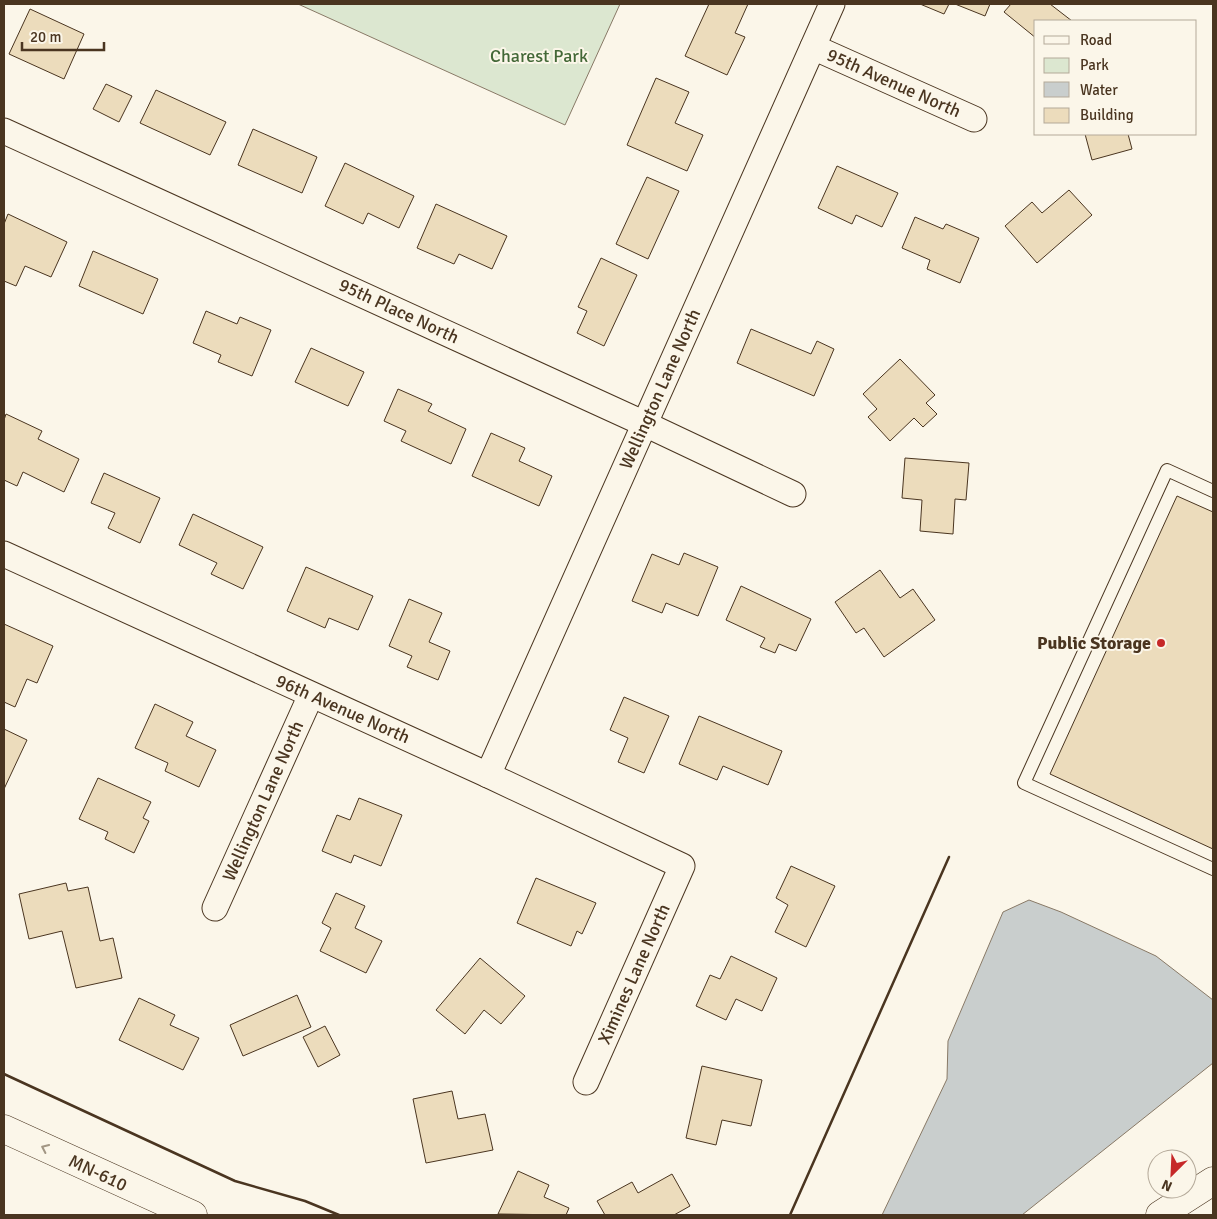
<svg xmlns="http://www.w3.org/2000/svg" width="1217" height="1219" font-family="Signika,sans-serif">
<rect width="100%" height="100%" fill="#fbf6e9"/>
<!-- green -->
<path fill="#dce7d0" stroke="#887966" d="M298 4H620L565 125Z"/>
<!-- water -->
<path fill="#c9cecd" stroke="#887966" d="M1029 900 1061 912 1156 956 1213 1000V1063L1022 1215H882L947 1079 948 1041 1003 912Z"/>
<!-- building -->
<g fill="#ecdcbc" stroke="#4a3520">
<path d="M709 4H748L735 33 745 37 727 75 685 56Z"/>
<path d="M920 4H949L944 14Z"/>
<path d="M955 4H990L985 16Z"/>
<path d="M1011 4H1050L1072 21H1036V38L1004 12Z"/>
<path d="M30 9 84 34 64 79 9 54Z"/>
<path d="M656 78 689 92 675 123 703 135 687 171 627 145Z"/>
<path d="M106 84 132 96 119 122 93 109Z"/>
<path d="M156 90 226 122 210 155 140 123Z"/>
<path d="M253 129 317 157 302 193 238 165Z"/>
<path d="M1085 134H1128L1132 149 1092 160Z"/>
<path d="M345 163 414 196 399 228 368 213 363 224 325 206Z"/>
<path d="M837 166 898 193 882 227 856 215 852 224 818 208Z"/>
<path d="M647 177 679 191 648 259 616 244Z"/>
<path d="M1069 190 1092 215 1037 263 1005 226 1032 202 1042 213Z"/>
<path d="M436 204 507 236 492 269 459 254 454 264 417 248Z"/>
<path d="M8 214 67 242 51 277 25 266 16 286 4 281V224Z"/>
<path d="M915 217 943 229 946 224 979 238 960 283 927 269 930 260 902 248Z"/>
<path d="M93 251 158 279 143 314 79 286Z"/>
<path d="M601 258 637 275 604 346 577 333 587 311 578 307Z"/>
<path d="M206 311 237 324 240 317 271 330 252 376 218 362 221 355 193 343Z"/>
<path d="M751 329 811 354 817 341 834 349 814 396 737 363Z"/>
<path d="M311 348 364 372 348 406 295 382Z"/>
<path d="M900 359 935 395 926 403 937 414 923 427 914 418 890 441 868 417 877 409 863 394Z"/>
<path d="M398 389 432 404 428 411 466 429 451 464 401 441 406 431 384 421Z"/>
<path d="M6 414 42 431 38 439 79 459 64 492 23 472 17 486 4 480V420Z"/>
<path d="M491 433 525 448 519 461 552 476 539 506 472 476Z"/>
<path d="M905 458 969 463 966 500 955 499 953 534 920 531 922 500 902 498Z"/>
<path d="M104 473 160 498 140 543 108 528 115 513 91 503Z"/>
<path d="M1177 496 1213 512V849L1050 774Z"/>
<path d="M193 514 263 547 243 589 211 574 217 563 179 545Z"/>
<path d="M684 553 718 567 698 616 666 603 662 613 632 601 652 554 679 565Z"/>
<path d="M306 567 373 596 358 630 329 618 325 628 287 611Z"/>
<path d="M880 570 900 598 913 589 935 620 884 657 864 628 856 633 835 602Z"/>
<path d="M741 586 811 619 796 651 779 644 775 653 760 647 765 638 726 620Z"/>
<path d="M409 599 442 613 429 642 450 651 438 680 407 667 412 656 389 646Z"/>
<path d="M4 624 53 646 37 683 27 679 15 707 4 702Z"/>
<path d="M624 697 669 716 644 773 618 762 628 738 610 730Z"/>
<path d="M155 704 193 722 186 736 216 750 199 787 165 771 168 763 135 748Z"/>
<path d="M699 716 782 751 768 785 723 766 717 780 679 764Z"/>
<path d="M4 729 27 740 4 789Z"/>
<path d="M98 778 151 802 143 818 149 821 134 853 105 839 108 832 79 819Z"/>
<path d="M359 798 402 815 381 866 354 855 351 863 322 851 337 815 350 820Z"/>
<path d="M791 866 835 886 806 947 775 932 788 905 776 898Z"/>
<path d="M536 878 596 903 582 934 577 931 571 946 517 923Z"/>
<path d="M66 883 68 891 88 887 100 941 113 938 122 978 76 988 62 931 29 939 19 894Z"/>
<path d="M336 893 365 906 355 928 382 941 366 973 320 951 331 928 322 923Z"/>
<path d="M731 956 777 978 762 1011 736 999 726 1020 696 1006 710 975 720 979Z"/>
<path d="M480 958 525 996 501 1024 484 1010 465 1034 436 1010Z"/>
<path d="M297 995 311 1027 243 1056 230 1025Z"/>
<path d="M139 998 175 1015 170 1025 199 1038 183 1070 119 1040Z"/>
<path d="M325 1026 340 1055 318 1067 303 1037Z"/>
<path d="M702 1066 762 1080 751 1126 722 1120 716 1145 686 1138Z"/>
<path d="M452 1091 458 1119 485 1114 493 1150 426 1163 413 1099Z"/>
<path d="M518 1171 549 1185 544 1197 569 1208 566 1215 498 1214Z"/>
<path d="M672 1174 690 1206 674 1215H605L597 1201 632 1182 638 1193Z"/>
</g>
<g fill="none" stroke-linecap="round" stroke-linejoin="round">
<!-- service casing -->
<g stroke="#4a3520" stroke-width="14">
<path id="service" d="M1213 491 1167 470 1024 783 1213 869"/>
</g>
<!-- minor casing -->
<g stroke="#4a3520" stroke-width="27">
<g id="minor">
<path d="M813 47 974 119"/>
<path d="M4 131 645 424 793 494"/>
<path d="M4 554 488 775 682 866 586 1082"/>
<path d="M488 775 832 4"/>
<path d="M215 908 311 695"/>
</g>
</g>
<!-- motorway casing -->
<g stroke="#4a3520" stroke-width="29">
<g id="motorway">
<path d="M4 1129 193 1215"/>
<path d="M1160 1215 1213 1181"/>
</g>
</g>
<!-- service -->
<use href="#service" stroke="#fbf6e9" stroke-width="12"/>
<!-- minor -->
<use href="#minor" stroke="#fbf6e9" stroke-width="25"/>
<!-- motorway -->
<use href="#motorway" stroke="#fbf6e9" stroke-width="28"/>
<!-- wall -->
<g stroke="#4a3520" stroke-width="2.5">
<path d="M4 1074 235 1181 305 1201 339 1215"/>
<path d="M790 1215 949 857"/>
</g>
</g>
<!-- one-way arrows -->
<defs><path id="oneway-chevron" d="M-2-3.5L2.5 0L-2 3.5" fill="none" stroke-width="1.6" stroke-linecap="round" stroke-linejoin="round" transform="scale(1.25)"/></defs>
<use stroke="#a29684" href="#oneway-chevron" transform="translate(45 1148) rotate(-155)"/>
<!-- markers -->
<circle fill="#c62828" stroke="#fbf6e9" stroke-width="2" cx="1161" cy="643" r="5"/>
<g text-anchor="middle" stroke-width="4" stroke-linejoin="round" paint-order="stroke">
<!-- park labels -->
<g font-size="18" fill="#436837" stroke="#fbf6e9">
<text x="539" y="62">Charest Park</text>
</g>
<!-- street labels -->
<g font-size="18" fill="#4a3520" stroke="#fbf6e9">
<text transform="translate(894 83) rotate(24)" y="6">95th Avenue North</text>
<text transform="translate(399 311) rotate(25)" y="6">95th Place North</text>
<text transform="translate(660 389) rotate(-66)" y="6">Wellington Lane North</text>
<text transform="translate(343 709) rotate(24)" y="6">96th Avenue North</text>
<text transform="translate(263 801) rotate(-66)" y="6">Wellington Lane North</text>
<text transform="translate(634 974) rotate(-66)" y="6">Ximines Lane North</text>
<text transform="translate(98 1173) rotate(25)" y="6">MN-610</text>
</g>
<!-- poi labels -->
<g font-size="18" font-weight="bold" fill="#4a3520" stroke="#fbf6e9" text-anchor="end">
<text x="1151" y="649">Public Storage</text>
</g>
</g>
<!-- border -->
<rect width="1217" height="1219" fill="none" stroke="#4a3520" stroke-width="10"/>
<!-- legend -->
<rect x="1034" y="20" width="162" height="115" fill="#fbf6e9" stroke="#b4a999"/>
<rect x="1044" y="36" width="25" height="8" fill="#fbf6e9" stroke="#b4a999"/>
<text x="1080" y="45" font-size="15" fill="#4a3520">Road</text>
<rect x="1044" y="58" width="25" height="15" fill="#dce7d0" stroke="#b4a999"/>
<text x="1080" y="70" font-size="15" fill="#4a3520">Park</text>
<rect x="1044" y="82" width="25" height="15" fill="#c9cecd" stroke="#b4a999"/>
<text x="1080" y="95" font-size="15" fill="#4a3520">Water</text>
<rect x="1044" y="108" width="25" height="15" fill="#ecdcbc" stroke="#b4a999"/>
<text x="1080" y="120" font-size="15" fill="#4a3520">Building</text>
<!-- north arrow -->
<g transform="translate(1172 1174) rotate(204)"><circle r="24" fill="#fbf6e9" stroke="#b4a999"/>
<path d="M0-4L9 19L0 12L-9 19Z" fill="#c62828"/>
<text y="-8" font-size="14" font-weight="bold" text-anchor="middle" fill="#4a3520">N</text>
</g>
<!-- scale -->
<path d="M22 42v8h82v-8" fill="none" stroke="#4a3520" stroke-width="2.5"/>
<text x="30" y="42" font-size="15" fill="#4a3520" stroke="#fbf6e9" stroke-width="4" paint-order="stroke">20 m</text>
</svg>
